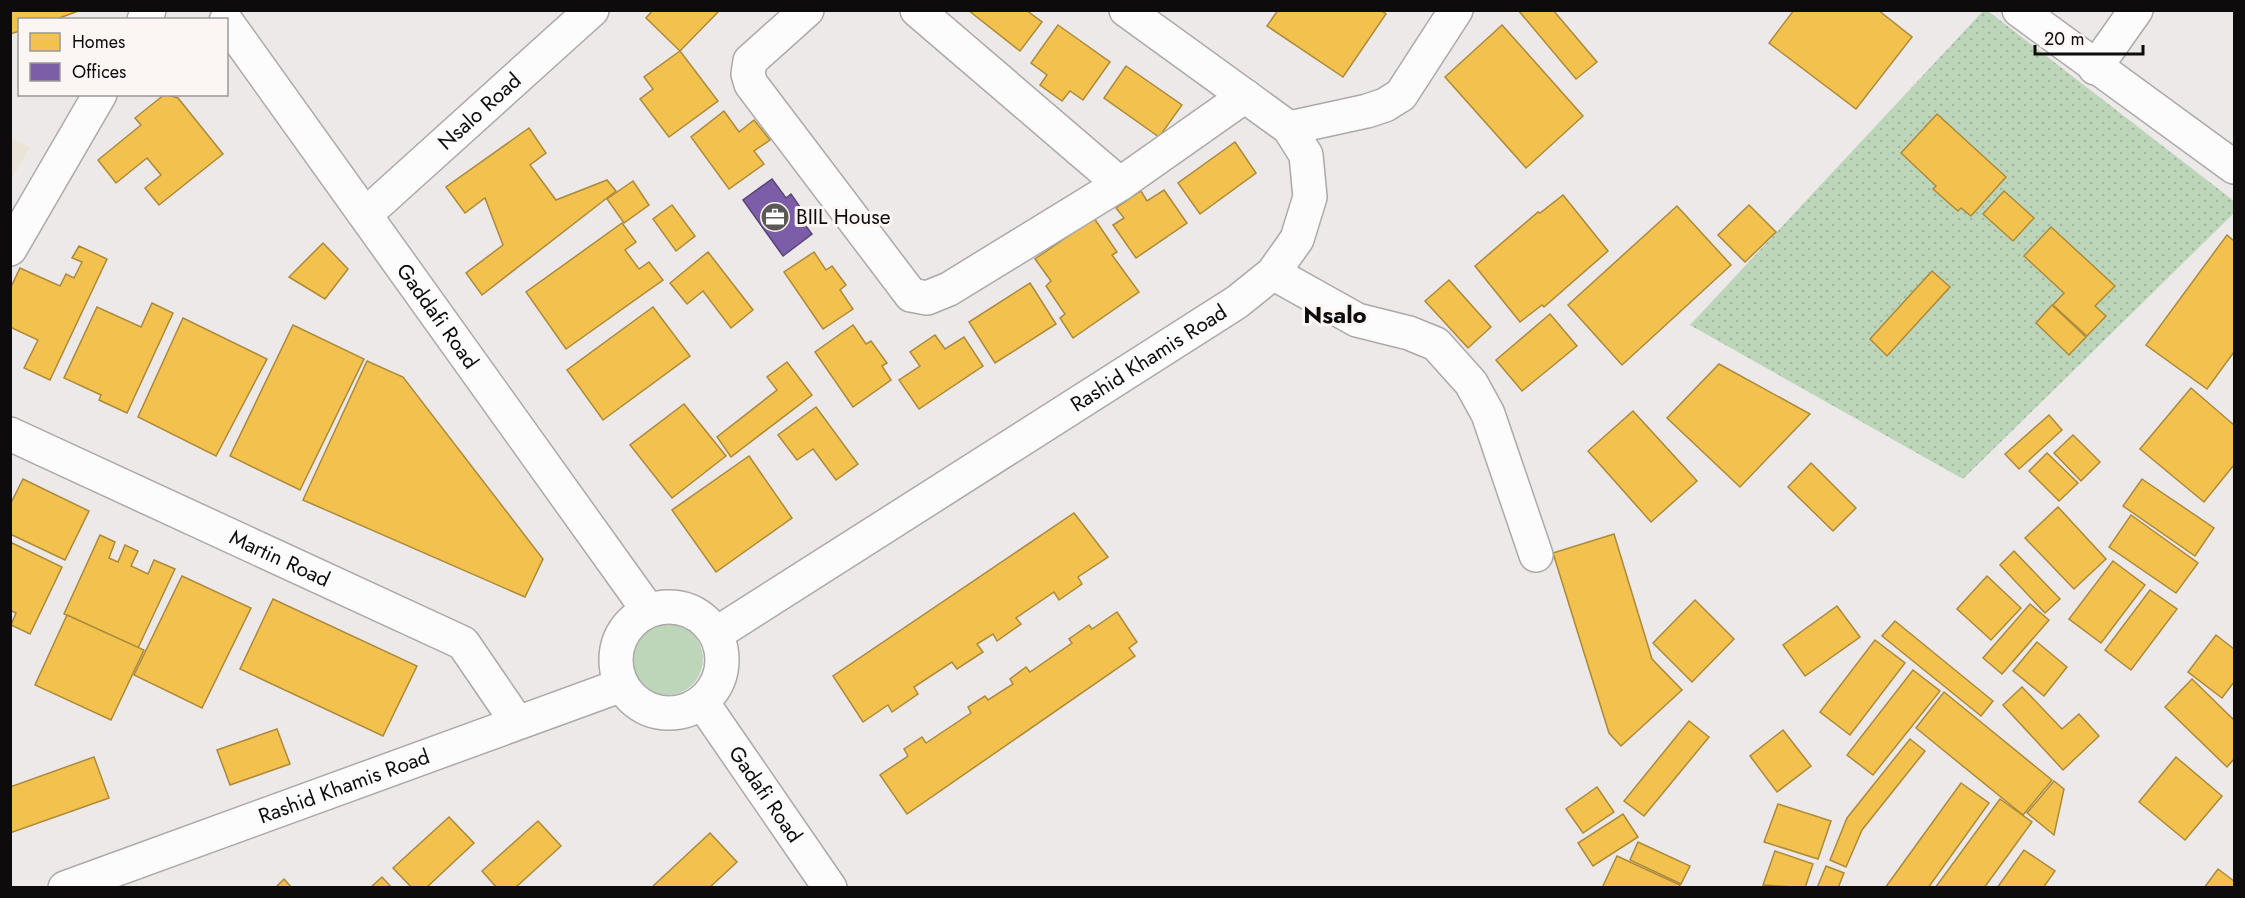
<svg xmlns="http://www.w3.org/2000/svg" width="2245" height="898" font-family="Jost,sans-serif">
<defs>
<pattern id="park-dots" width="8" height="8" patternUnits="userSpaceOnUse" patternTransform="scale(1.5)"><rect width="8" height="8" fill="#bdd6b9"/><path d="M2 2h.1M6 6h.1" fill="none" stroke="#a1b69e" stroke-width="1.8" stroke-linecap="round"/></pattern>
</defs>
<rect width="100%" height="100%" fill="#ece9e8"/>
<!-- commercial -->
<path fill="#eae4d8" d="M11 138 30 147 11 180Z"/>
<!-- grass -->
<circle fill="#bdd6b9" cx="667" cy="659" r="36"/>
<!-- park -->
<path fill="url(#park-dots)" d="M1983 11H1988L2234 201V213L1963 479 1690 325Z"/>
<!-- homes -->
<g fill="#f2c14e" stroke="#ad8a3a" stroke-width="1.5">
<path d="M10 10H81L54 20H20V31L10 34Z"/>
<path d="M653 10H720L680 51 646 18Z"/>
<path d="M968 10H1026L1042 22 1020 51Z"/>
<path d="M1278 10H1381L1386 14 1343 77 1267 26Z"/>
<path d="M1518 10H1553L1597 62 1576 79Z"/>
<path d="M1794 10H1878L1912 37 1856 109 1769 43Z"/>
<path d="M1058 25 1110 62 1083 100 1070 91 1062 101 1040 85 1047 75 1031 63Z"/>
<path d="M1502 25 1583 116 1526 168 1445 77Z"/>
<path d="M680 51 718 101 669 137 640 99 653 89 644 77Z"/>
<path d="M1126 66 1182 105 1159 137 1104 98Z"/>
<path d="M165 94 178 98 223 154 159 205 145 188 161 175 147 158 116 183 98 160 141 125 135 118Z"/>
<path d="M724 111 739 132 754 120 770 140 754 151 764 164 729 189 691 137Z"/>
<path d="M1937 114 2006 177 1971 216 1961 208 1958 211 1933 189 1936 186 1901 153Z"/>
<path d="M529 128 546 153 530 165 556 200 607 180 616 191 482 295 466 273 503 245 485 198 465 213 446 187Z"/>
<path d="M1235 142 1256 173 1200 214 1178 183Z"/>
<path d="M633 181 649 205 624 223 607 199Z"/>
<path d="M1164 190 1187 223 1136 258 1113 225 1124 218 1116 208 1141 191 1147 201Z"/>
<path d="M2004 191 2034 218 2013 241 1983 214Z"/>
<path d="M1563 195 1608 251 1544 307 1542 305 1520 322 1475 266 1538 212 1540 213Z"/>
<path d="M672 205 695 236 676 251 653 219Z"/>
<path d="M1749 205 1776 232 1745 262 1718 235Z"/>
<path d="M1677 206 1731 265 1622 365 1568 305Z"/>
<path d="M1094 218 1117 252 1112 255 1139 292 1073 338 1060 318 1065 314 1046 286 1051 281 1035 259Z"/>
<path d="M622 223 636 242 625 250 639 269 649 262 663 280 566 349 526 292Z"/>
<path d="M2051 227 2115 286 2095 306 2106 316 2087 336 2053 305 2064 293 2024 256Z"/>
<path d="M2227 235 2234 241V352L2207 389 2146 345Z"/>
<path d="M323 243 348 269 325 299 289 277Z"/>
<path d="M79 246 107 259 50 380 24 368 38 340 10 327V289L20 268 60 286 66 274 74 278 82 262 72 258Z"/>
<path d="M708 252 753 310 731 328 703 291 687 304 670 283Z"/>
<path d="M814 252 826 270 832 266 846 285 840 290 853 309 823 329 784 272Z"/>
<path d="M1932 271 1950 287 1887 356 1870 339Z"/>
<path d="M1449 280 1491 327 1468 348 1425 301Z"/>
<path d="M1030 283 1056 324 995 363 969 322Z"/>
<path d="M152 303 173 313 127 413 99 400 101 395 64 378 97 307 141 327Z"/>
<path d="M2052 305 2086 337 2069 355 2036 323Z"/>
<path d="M653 307 690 356 603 420 567 370Z"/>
<path d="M1550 314 1577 346 1522 391 1496 360Z"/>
<path d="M183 318 267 359 216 456 138 417Z"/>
<path d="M293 325 364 359 300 490 230 456Z"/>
<path d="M853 325 866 344 871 341 887 363 882 366 891 380 853 407 815 352Z"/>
<path d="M935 335 945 349 964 337 983 366 919 409 899 380 920 366 910 352Z"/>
<path d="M367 361 403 377 543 559 525 597 303 500Z"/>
<path d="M787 362 812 395 731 457 717 437 777 390 767 377Z"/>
<path d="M1719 364 1810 414 1740 487 1667 418Z"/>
<path d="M2191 388 2234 425V465L2204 502 2140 449Z"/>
<path d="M684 404 726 456 672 498 630 445Z"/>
<path d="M816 407 858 464 836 480 813 449 797 460 778 435Z"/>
<path d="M1633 411 1697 481 1651 522 1588 451Z"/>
<path d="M2049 415 2062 430 2019 469 2005 454Z"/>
<path d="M2073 435 2100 462 2081 481 2054 453Z"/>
<path d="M2047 453 2078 483 2059 501 2029 471Z"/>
<path d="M749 456 792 518 716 572 672 510Z"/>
<path d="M1811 463 1856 508 1833 531 1788 487Z"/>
<path d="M23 479 89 511 65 560 10 534V505Z"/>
<path d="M2142 479 2214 528 2195 556 2123 506Z"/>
<path d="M2058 507 2106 559 2074 589 2025 538Z"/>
<path d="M1074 513 1108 557 1078 577 1082 584 1059 600 1054 592 1016 618 1021 624 997 641 993 634 977 644 983 652 957 669 952 662 914 687 918 694 892 712 888 705 863 722 833 676Z"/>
<path d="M2131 515 2198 563 2176 593 2109 547Z"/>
<path d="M1614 534 1652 659 1682 690 1621 746 1609 733 1553 553Z"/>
<path d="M100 535 115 542 109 558 118 562 125 545 138 551 131 566 148 574 154 560 175 569 138 648 64 614Z"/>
<path d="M10 542 62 567 30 634 11 625 16 613 10 610Z"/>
<path d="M2014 551 2060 599 2045 613 2000 565Z"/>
<path d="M2113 561 2145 585 2101 643 2069 619Z"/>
<path d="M182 576 251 608 202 708 134 675Z"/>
<path d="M1987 576 2021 608 1991 640 1957 609Z"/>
<path d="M2150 590 2177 609 2131 670 2105 650Z"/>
<path d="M273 599 417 666 383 736 240 669Z"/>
<path d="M1695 600 1734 639 1692 682 1653 643Z"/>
<path d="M2030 604 2049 620 2002 674 1983 658Z"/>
<path d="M1837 606 1860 637 1805 676 1783 645Z"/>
<path d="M1117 612 1137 642 1129 648 1135 656 907 814 880 775 908 756 904 749 922 737 926 743 971 713 968 707 985 696 988 700 1013 684 1010 679 1026 667 1030 672 1072 643 1069 639 1089 625 1092 629Z"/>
<path d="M67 615 144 650 111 720 35 685Z"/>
<path d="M1895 621 1993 701 1981 716 1882 636Z"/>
<path d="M2216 635 2234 649V682L2222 698 2188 672Z"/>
<path d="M1875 640 1905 663 1850 735 1820 712Z"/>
<path d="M2037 642 2067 667 2044 696 2013 671Z"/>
<path d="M1913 670 1940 691 1873 775 1847 755Z"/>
<path d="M2192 679 2234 720V759L2227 767 2165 707Z"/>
<path d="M2022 687 2062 729 2079 714 2099 736 2063 770 2003 705Z"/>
<path d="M1944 692 2052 780 2023 815 1916 728Z"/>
<path d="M1689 721 1709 737 1644 816 1624 801Z"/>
<path d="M277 729 290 764 230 785 217 750Z"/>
<path d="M1783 730 1811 766 1777 792 1750 756Z"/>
<path d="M1910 739 1925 751 1862 830 1846 867 1830 860 1847 818Z"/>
<path d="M94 757 109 798 10 833V787Z"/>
<path d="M2176 757 2222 796 2185 840 2139 802Z"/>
<path d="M2054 781 2064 789 2054 835 2027 813Z"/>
<path d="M1961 783 1989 803 1928 888H1885Z"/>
<path d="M1597 787 1614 812 1583 833 1566 809Z"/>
<path d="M2000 799 2032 822 1984 888H1935Z"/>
<path d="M1778 804 1831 821 1818 859 1764 842Z"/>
<path d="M1623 814 1638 837 1593 866 1578 843Z"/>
<path d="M449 817 474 843 426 888H412L393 868Z"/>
<path d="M538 821 561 846 515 888H497L482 871Z"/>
<path d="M710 833 737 862 709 888H651Z"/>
<path d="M1638 842 1690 866 1681 884 1630 860Z"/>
<path d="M2024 850 2055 871 2043 888H1997Z"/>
<path d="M1775 851 1813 864 1805 888 1763 885Z"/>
<path d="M1617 856 1680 885 1679 888H1602Z"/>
<path d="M1826 866 1844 873 1838 888H1817Z"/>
<path d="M2218 869 2234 881V888H2204Z"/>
<path d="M382 877 392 888H370Z"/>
<path d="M284 879 292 888H275Z"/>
</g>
<!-- offices -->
<path fill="#7b5ea7" stroke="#5a4578" stroke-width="1.5" d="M772 179 786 198 791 194 805 214 800 218 812 234 783 256 743 200Z"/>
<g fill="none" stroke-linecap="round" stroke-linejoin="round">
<!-- minor casing -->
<g stroke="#aca9a8" stroke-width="36">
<g id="minor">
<path d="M807 10 750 61 748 74 751 84 911 295 927 298 949 289 1120 184"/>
<path d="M917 10 1120 184 1245 96"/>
<path d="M144 20 149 10"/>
<path d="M2095 68 2136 10"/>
<path d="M1289 128 1367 111 1385 105 1401 95 1456 10"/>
<path id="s1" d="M366 214 592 10"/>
<path d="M10 249 100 94"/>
<path d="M1273 273 1357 320 1409 333 1436 344 1471 383 1488 414 1536 555"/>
<path id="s2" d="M716 634 1237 302 1273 273 1297 239 1310 197 1306 155 1289 128 1126 10"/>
</g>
</g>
<!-- tertiary casing -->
<g stroke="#aca9a8" stroke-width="36">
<g id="tertiary">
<path id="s3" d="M226 21 648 610"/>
<path id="s4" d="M10 434 463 643 517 722"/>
<circle cx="669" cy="660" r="53"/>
<path id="s5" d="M702 702 830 888"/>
<path id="s6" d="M65 888 622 685"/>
</g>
</g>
<!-- secondary casing -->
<g stroke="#aca9a8" stroke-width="36">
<path id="secondary" d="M2019 10 2234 167"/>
</g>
<!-- minor -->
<use href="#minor" stroke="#fcfcfc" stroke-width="33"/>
<!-- tertiary -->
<use href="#tertiary" stroke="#fcfcfc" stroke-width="33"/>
<!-- secondary -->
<use href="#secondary" stroke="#fcfcfc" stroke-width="33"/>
</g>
<!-- icons -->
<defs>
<g id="office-disc" transform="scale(1.5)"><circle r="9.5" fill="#5b5958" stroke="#fbf6f3"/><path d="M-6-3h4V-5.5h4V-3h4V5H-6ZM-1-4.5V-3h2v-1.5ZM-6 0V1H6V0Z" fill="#fff"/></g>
</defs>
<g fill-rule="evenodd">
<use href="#office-disc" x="775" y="217"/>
</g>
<g text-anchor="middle" stroke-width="6" stroke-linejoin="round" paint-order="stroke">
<!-- street labels -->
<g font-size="21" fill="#0d0b0b" stroke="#fbf6f3">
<text dy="7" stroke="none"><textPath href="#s1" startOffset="153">Nsalo Road</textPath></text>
<text dy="7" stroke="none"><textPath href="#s3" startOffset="363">Gaddafi Road</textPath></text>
<text dy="7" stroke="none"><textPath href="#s2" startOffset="513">Rashid Khamis Road</textPath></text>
<text dy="7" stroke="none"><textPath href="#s4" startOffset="297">Martin Road</textPath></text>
<text dy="7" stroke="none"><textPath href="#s6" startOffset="297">Rashid Khamis Road</textPath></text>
<text dy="7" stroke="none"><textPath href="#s5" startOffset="112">Gadafi Road</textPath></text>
</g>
<!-- poi labels -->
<g font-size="21" fill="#0d0b0b" stroke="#fbf6f3" text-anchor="start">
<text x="796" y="224">BIIL House</text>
</g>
<!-- quarter labels -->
<g font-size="24" font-weight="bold" fill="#0d0b0b" stroke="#fbf6f3">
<text x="1335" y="323">Nsalo</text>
</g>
</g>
<!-- border -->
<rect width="2245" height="898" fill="none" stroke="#0d0b0b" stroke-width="24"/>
<!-- legend -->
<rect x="18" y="18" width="210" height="78" fill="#fbf6f3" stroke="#9c9896" stroke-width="1.5"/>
<rect x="30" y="33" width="30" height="18" fill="#f2c14e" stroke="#9c9896" stroke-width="1.5"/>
<text x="72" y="48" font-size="18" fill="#0d0b0b">Homes</text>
<rect x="30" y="63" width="30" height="18" fill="#7b5ea7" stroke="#9c9896" stroke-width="1.5"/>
<text x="72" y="78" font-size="18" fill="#0d0b0b">Offices</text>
<!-- scale -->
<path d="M2035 45v9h108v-9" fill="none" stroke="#0d0b0b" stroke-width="3"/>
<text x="2044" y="45" font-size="18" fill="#0d0b0b" stroke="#fbf6f3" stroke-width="4.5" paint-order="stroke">20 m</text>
</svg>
